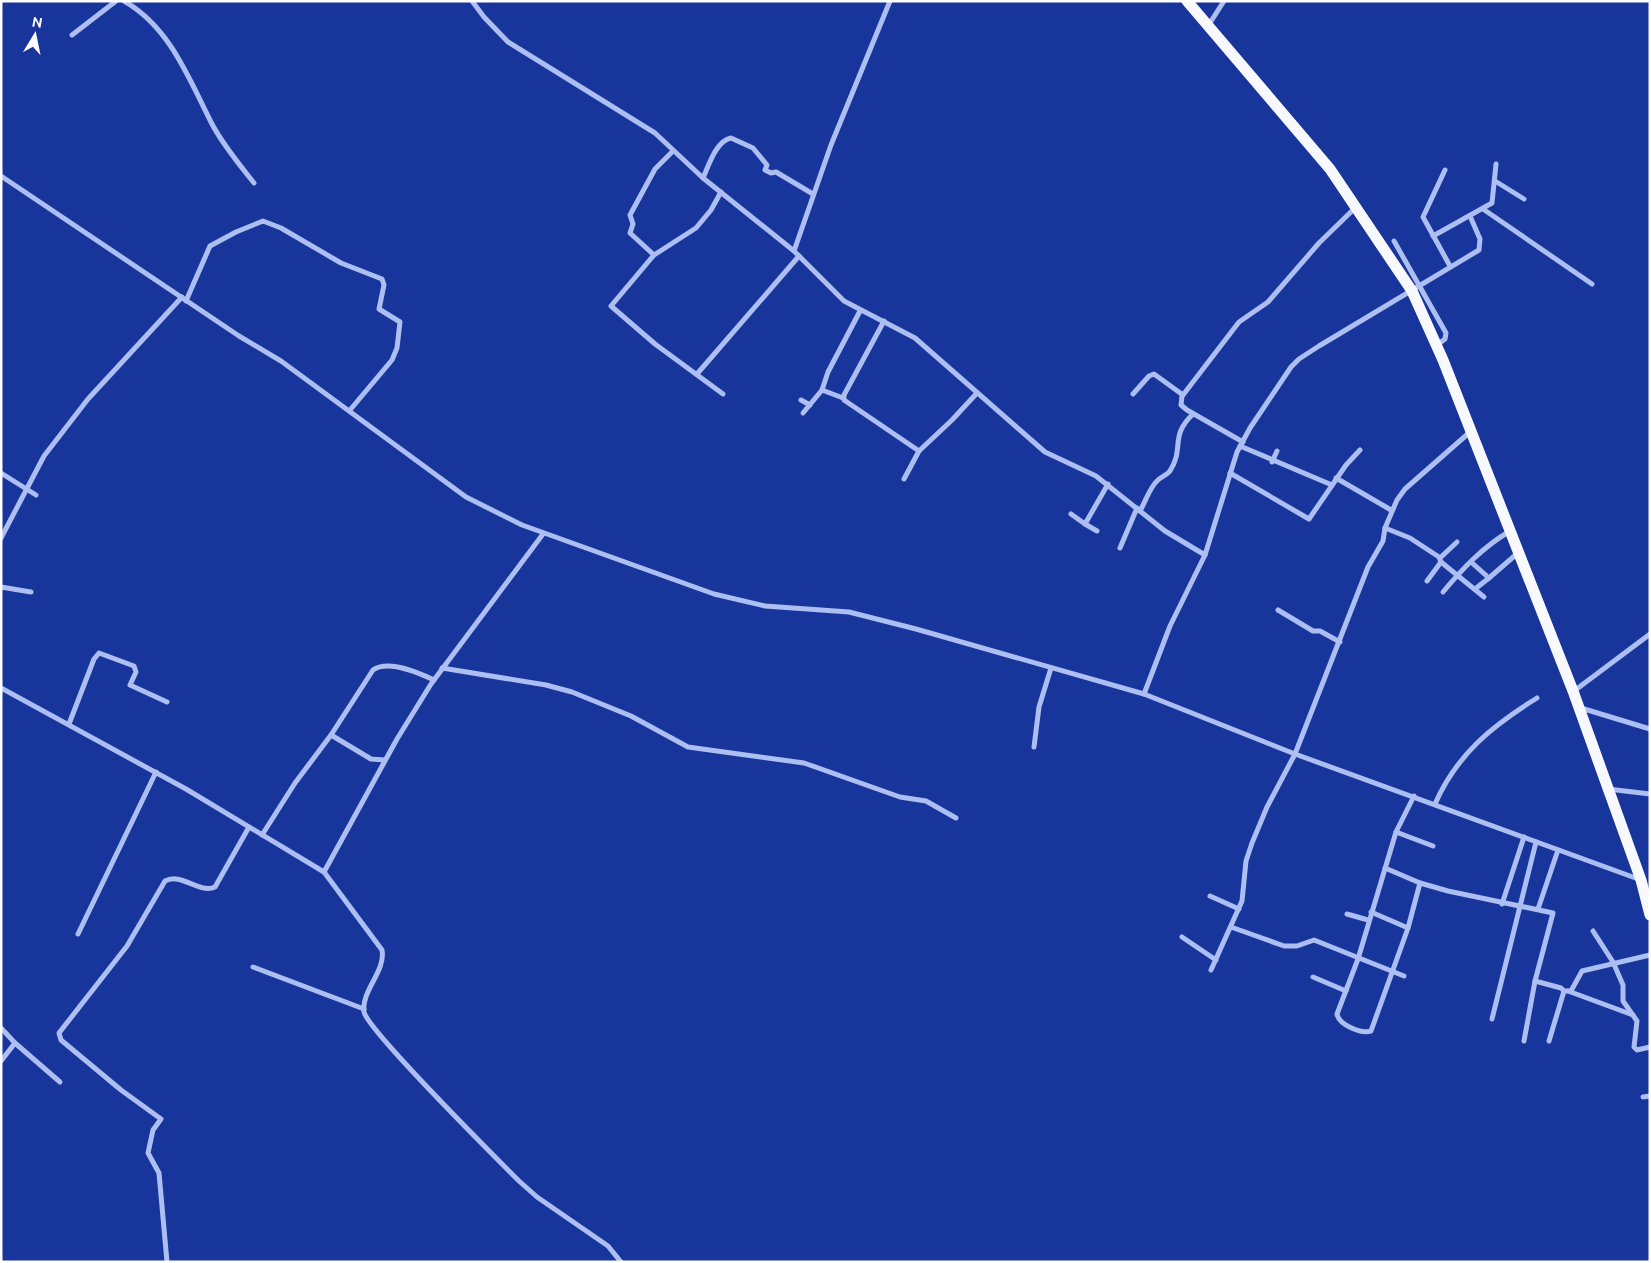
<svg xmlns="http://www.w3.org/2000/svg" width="1651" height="1263" font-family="Ubuntu,sans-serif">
<rect width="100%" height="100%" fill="#17359b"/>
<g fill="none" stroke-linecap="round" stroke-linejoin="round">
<!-- minor -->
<g stroke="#adbef2" stroke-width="5">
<path d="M124 1C170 27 189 79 212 124 223 145 239 164 254 183"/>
<path d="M472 1 484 17 508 42 655 133 703 178 794 251 844 301 915 338 1045 452 1096 476 1165 531 1205 555 1237 452 1250 428 1291 367 1299 359 1319 346 1479 250 1480 239 1470 216"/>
<path d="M1208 26 1224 1"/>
<path d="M72 35 116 1"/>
<path d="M1445 170 1423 217 1450 266"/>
<path d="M1 176 239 336 281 361 466 497 522 525 714 594 765 606 849 612 916 629 1144 694 1295 754 1641 880"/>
<path d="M703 178C709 165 716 141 731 138L753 148 767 165 765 170 771 173 776 172 813 194"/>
<path d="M1495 181 1524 199"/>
<path d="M721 192 711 210 696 228 654 255 611 306 655 344 723 394"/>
<path d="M1483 209 1592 284"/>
<path d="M1433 236 1492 203 1496 164"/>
<path d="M1394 241 1446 333 1445 339 1437 345"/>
<path d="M794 251 831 145 890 1"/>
<path d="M654 255 630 233 633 224 630 215 655 169 673 151"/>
<path d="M186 301 210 246 236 232 263 221 281 228 341 263 382 279 384 285 379 309 400 322 397 348 392 360 350 410"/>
<path d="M884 321 844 395V400L919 451 952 420 977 393"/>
<path d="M697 374 799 256"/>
<path d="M822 390 828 372 860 311"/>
<path d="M1133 394 1149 376 1154 374 1183 395 1239 322 1268 302 1319 243 1356 207"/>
<path d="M1182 396 1181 405 1187 410 1243 442"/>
<path d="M801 400 810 405"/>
<path d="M803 413 822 390 843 398"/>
<path d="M1240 446 1332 485"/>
<path d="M1272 462 1277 451"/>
<path d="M1 473 36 495"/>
<path d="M1230 473 1309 519 1346 465 1360 450"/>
<path d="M1336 478 1391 510"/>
<path d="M904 479 919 451"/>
<path d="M1140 511C1146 501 1149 488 1158 480 1162 476 1167 475 1170 471 1185 447 1169 437 1193 414"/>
<path d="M1071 514 1085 524 1108 484"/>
<path d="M1085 524 1097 531"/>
<path d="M1385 528 1410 538 1439 557 1441 562 1484 597"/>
<path d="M543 534 431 684 397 739 324 872 382 950C386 971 361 991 364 1012 368 1030 497 1159 519 1181L537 1197 608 1246 621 1262"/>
<path d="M1 538 44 456 88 399 182 297"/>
<path d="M1120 548 1137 508"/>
<path d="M1440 558 1457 542"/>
<path d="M1471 562 1489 578 1519 552"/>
<path d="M1427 581 1441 562"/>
<path d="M1 587 31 592"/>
<path d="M1475 589 1489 578"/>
<path d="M1443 592C1463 568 1483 547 1510 531"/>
<path d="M1278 610 1313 631H1320L1340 642"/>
<path d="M442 668 546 685 572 692 631 716 688 747 804 763 900 797 926 801 956 818"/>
<path d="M1 688 186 789 324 872"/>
<path d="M1574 691 1650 634"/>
<path d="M1144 694 1170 626 1205 555"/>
<path d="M1581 708 1650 729"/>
<path d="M69 724 94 659 99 653 134 666 136 672 130 685 167 702"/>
<path d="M331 735 371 759 385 760"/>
<path d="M1034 747 1039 707 1051 668"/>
<path d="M1608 789 1650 794"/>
<path d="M1414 796 1396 832 1358 959 1337 1014C1339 1025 1361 1034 1371 1031L1408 928 1420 883"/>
<path d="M1435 804C1457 754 1492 726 1537 698"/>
<path d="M1396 832 1433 846"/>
<path d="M262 835 295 783 331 735 373 670C388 659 419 673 434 680"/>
<path d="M1385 868 1420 883 1448 891 1553 913 1535 981 1524 1041"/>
<path d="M1210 896 1239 909"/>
<path d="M1502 904 1524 837"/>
<path d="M1538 909 1558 850"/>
<path d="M1371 912 1408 928"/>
<path d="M1347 914 1368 920"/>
<path d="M1231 927 1284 946H1297L1314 940 1404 976"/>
<path d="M1593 931 1613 962 1623 985V1001L1637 1021 1634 1047 1637 1050 1650 1047"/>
<path d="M78 934 156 772"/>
<path d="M1182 937 1216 960"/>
<path d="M253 967 364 1009"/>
<path d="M1211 970 1242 901 1246 861 1252 843 1267 807 1295 754 1368 567 1383 541 1385 528 1397 500 1405 489 1470 432"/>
<path d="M1313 977 1346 991"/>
<path d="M1535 981 1561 988 1564 991"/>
<path d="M1568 991 1633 1015"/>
<path d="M1492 1019 1536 842"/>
<path d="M1 1028 15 1043 1 1061"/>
<path d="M1549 1041 1564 991H1571L1582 971 1650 955"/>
<path d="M15 1043 60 1082"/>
<path d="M1643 1097 1650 1096"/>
<path d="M167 1262 159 1173 148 1153 153 1130 161 1119 121 1090 61 1040 59 1033 127 946 165 881C181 872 199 894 215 887L249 827"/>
</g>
<!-- primary -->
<path stroke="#f8f9ff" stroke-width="11" d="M1187 1 1330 169 1412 291 1443 360 1573 691 1641 880 1650 915"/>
</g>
<!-- border -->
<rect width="1651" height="1263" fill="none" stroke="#ffffff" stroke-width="5"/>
<!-- north arrow -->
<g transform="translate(35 35) rotate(10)" stroke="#17359b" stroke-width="4" paint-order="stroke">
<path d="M0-4L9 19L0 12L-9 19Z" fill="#ffffff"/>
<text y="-8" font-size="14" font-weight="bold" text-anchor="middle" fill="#ffffff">N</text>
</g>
</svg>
